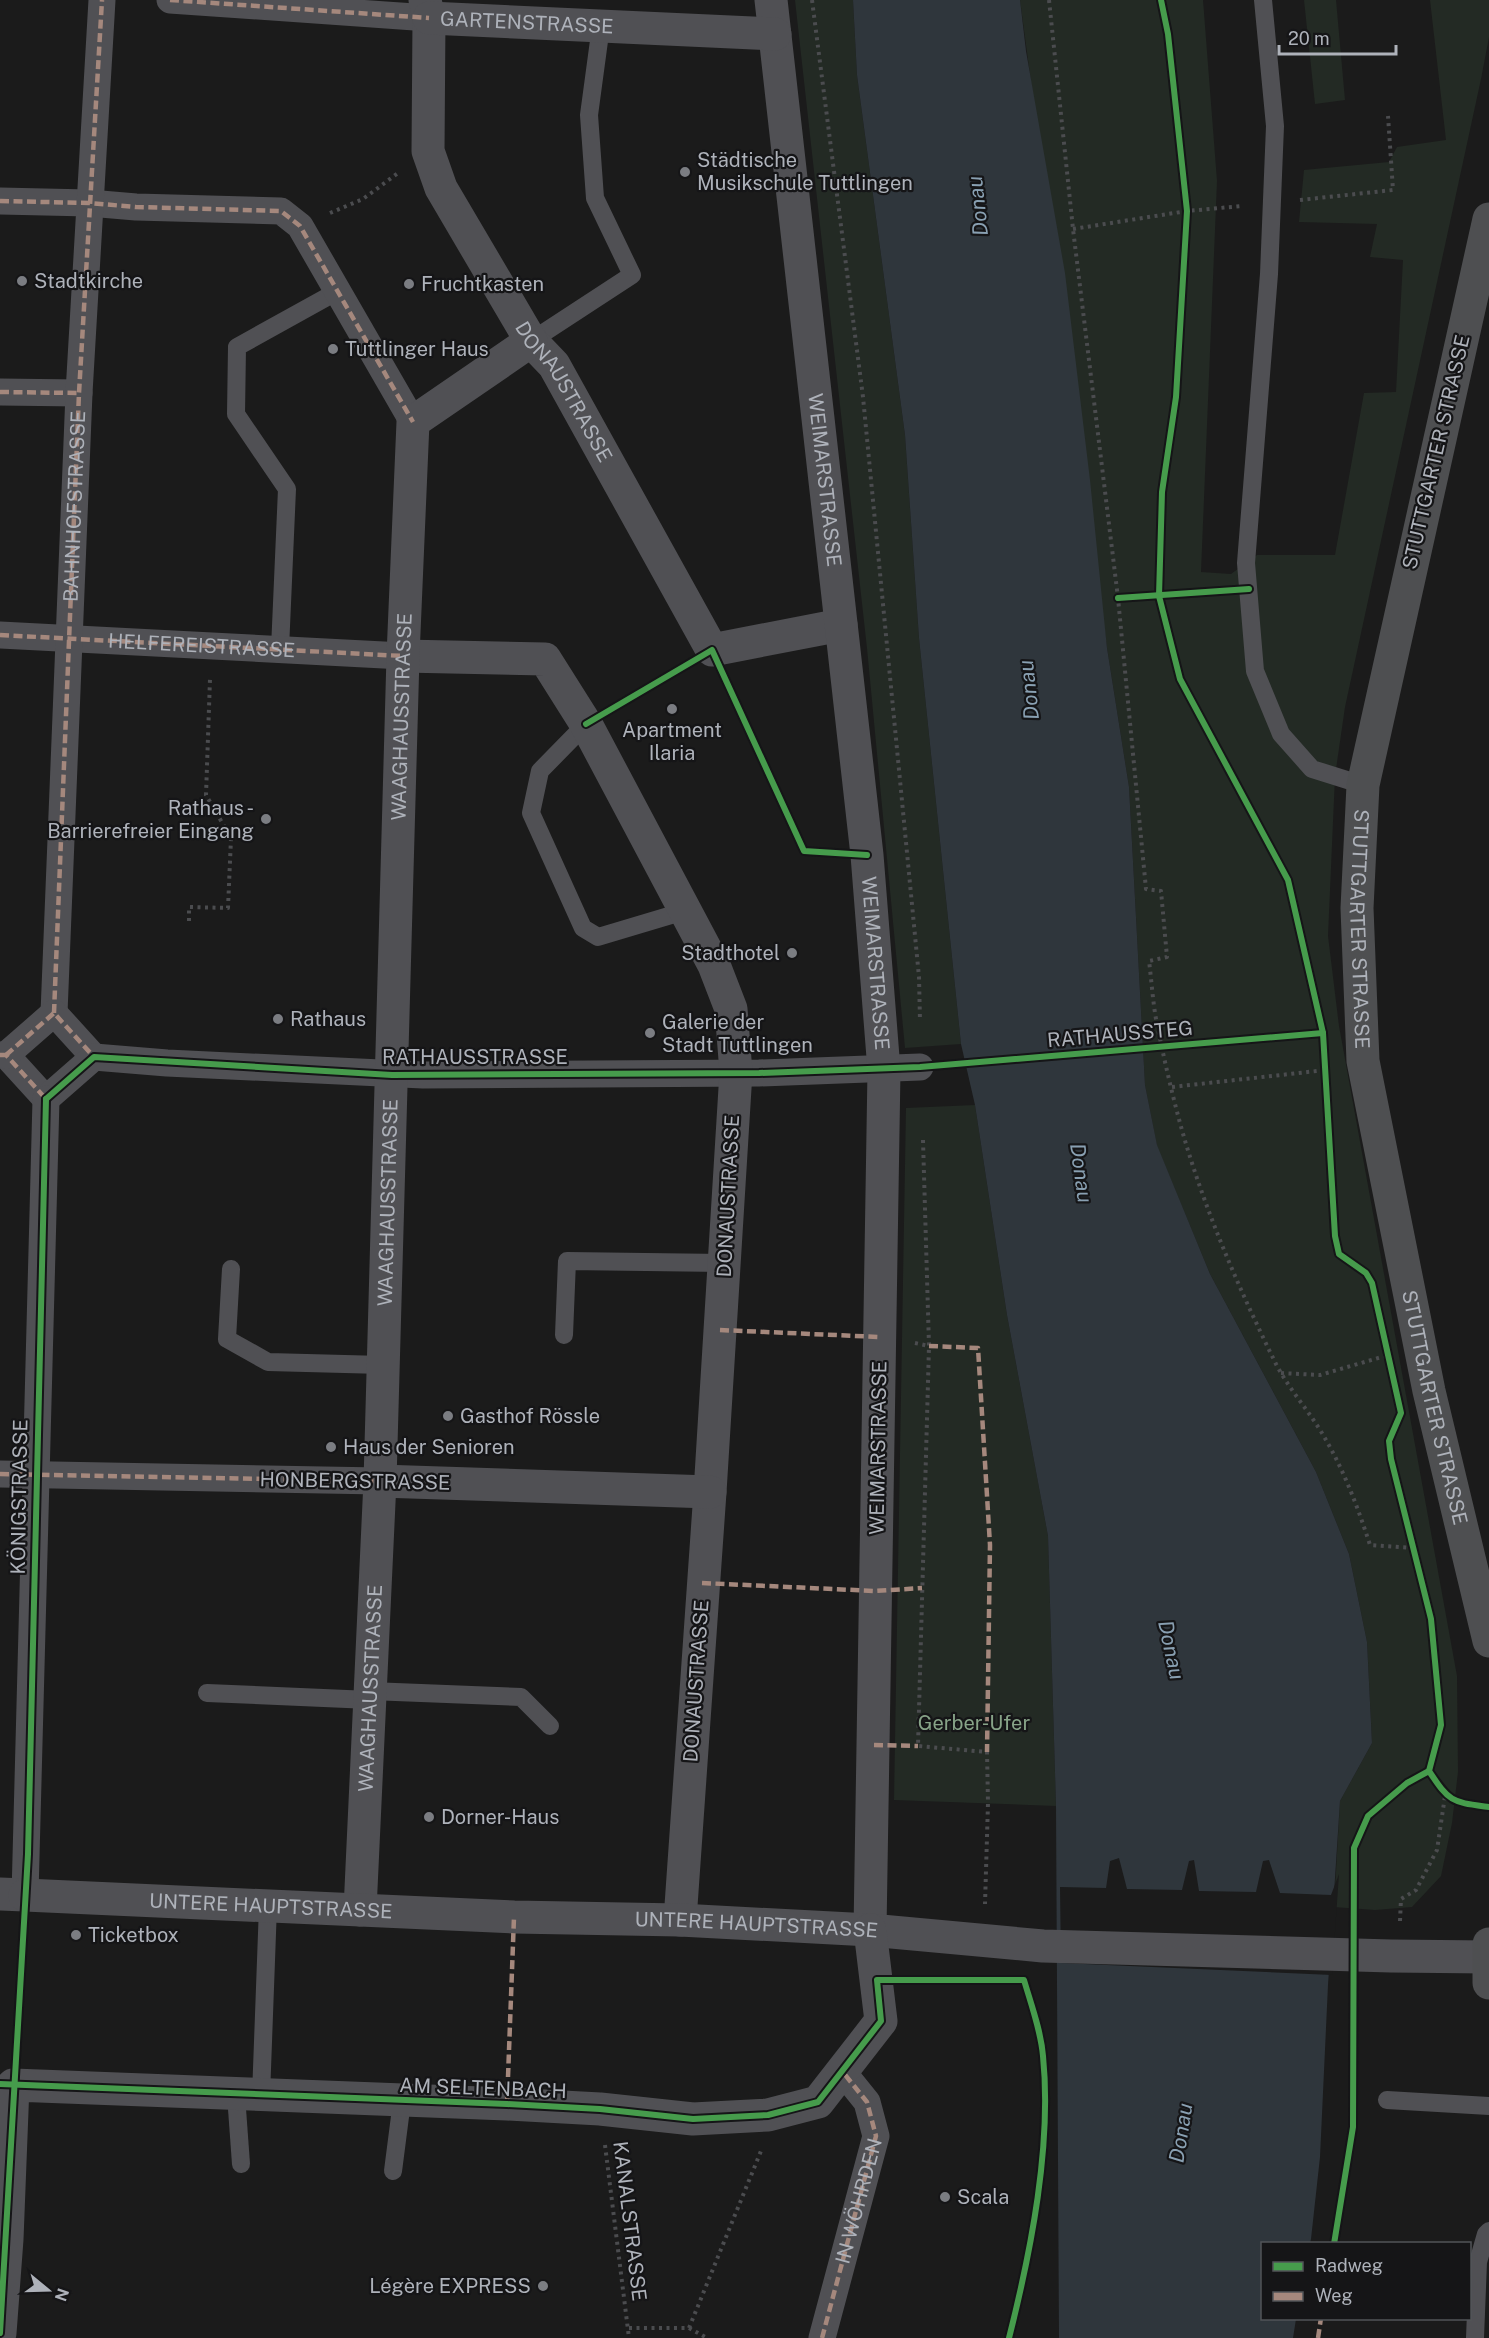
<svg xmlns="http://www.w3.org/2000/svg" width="1489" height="2338" font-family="'Public Sans',sans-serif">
<rect width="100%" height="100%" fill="#1b1b1b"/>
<!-- green -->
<g fill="#232a24">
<path d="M795 0H853L857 75 905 435 919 638 961 1044 905 1048 867 648Z"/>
<path d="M1020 0H1203L1217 181 1201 572 1231 574 1257 555H1335L1364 393 1396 392 1403 260 1370 257 1377 224 1299 222 1304 170 1389 162 1397 147 1446 140 1430 0H1489V37L1481 79 1345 707 1335 776 1328 936 1339 1026 1457 1676 1458 1772 1452 1823 1441 1876 1412 1907 1375 1910 1334 1907 1340 1801 1372 1743 1367 1642 1349 1554 1316 1472 1210 1274 1157 1146 1145 1085 1129 787 1107 648Z"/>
<path d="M1304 0H1336L1345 100 1315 104Z"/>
<path d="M975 1105 1007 1315 1048 1536 1056 1806 894 1800 906 1108Z"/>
</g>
<!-- water -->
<path fill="#2f363c" d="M853 0H1020L1026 51 1065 273 1090 480 1107 648 1129 787 1145 1085 1157 1145 1210 1274 1316 1472 1349 1554 1367 1642 1372 1743 1340 1801 1328 1985 1320 2157 1311 2239 1310 2243 1262 2244V2318L1296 2319 1293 2338H1059L1056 1806 1048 1536 1007 1315 975 1105 961 1044 919 638 905 435 857 75Z"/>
<!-- pier -->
<path fill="#1b1b1b" d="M1119 1858 1127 1889 1182 1890 1189 1861 1194 1860 1199 1891 1256 1892 1263 1861 1269 1860 1280 1893 1331 1895 1339 1874 1332 1975 1061 1963 1060 1887 1106 1888 1110 1861Z"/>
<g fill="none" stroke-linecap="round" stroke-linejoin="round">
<!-- path -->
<g stroke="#4b4c4f" stroke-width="4" stroke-dasharray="3 4.5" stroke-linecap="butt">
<path d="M812 0 863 397 919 977 920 1021"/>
<path d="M1049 0 1073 229 1118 598 1146 889 1161 891 1167 957 1149 961C1152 984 1153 1007 1158 1029 1166 1068 1175 1107 1186 1144 1209 1220 1241 1293 1276 1364 1290 1391 1311 1413 1326 1440 1345 1473 1358 1508 1370 1545L1413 1548"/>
<path d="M1300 200 1393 190 1388 116"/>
<path d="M330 213 363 199 398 173"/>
<path d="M1073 229 1187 211 1242 206"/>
<path d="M1118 598 1219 591"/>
<path d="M728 684 804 851 831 853"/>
<path d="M617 705 681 668"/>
<path d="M189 921V907L228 908 231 838 206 795 210 679"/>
<path d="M1172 1087 1326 1070"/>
<path d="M923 1140 929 1346 918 1746 987 1752 988 1803 985 1904"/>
<path d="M915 1343 929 1346"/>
<path d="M1281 1373 1320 1375 1385 1356"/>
<path d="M1400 1921 1401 1899 1416 1890 1437 1850 1445 1796"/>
<path d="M605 2145 629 2338"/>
<path d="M629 2328H689L707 2338"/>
<path d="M689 2328 761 2151"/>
</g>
<!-- service -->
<g stroke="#505054" stroke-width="18">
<path d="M1263 0 1275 126 1269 274 1246 563 1255 671 1281 734 1312 769 1363 785"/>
<path d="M531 341 632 275 595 198 589 115 601 26"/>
<path d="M280 649 287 489 236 414 237 347 338 291"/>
<path d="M586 724 540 771 531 813 583 928 598 937 685 911"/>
<path d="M231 1269 227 1339 268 1362 383 1365"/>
<path d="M564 1335 567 1261 724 1263"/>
<path d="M370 1691 521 1697 550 1726"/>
<path d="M207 1693 370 1700"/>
<path d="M236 2095 241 2164"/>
<path d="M261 2096 268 1906"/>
<path d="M1387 2100 1489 2106"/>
<path d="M393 2171 402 2101"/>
<path d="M1475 2338 1478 2262 1486 2234 1489 2231"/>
</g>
<!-- pedestrian -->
<g stroke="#505054" stroke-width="27">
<path d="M170 0 429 18"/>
<path d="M0 201 89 203 136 207 281 211 300 226 413 422"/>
<path d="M0 392 79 393"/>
<path id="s1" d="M0 635 403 656"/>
<path d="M54 1013 79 393 102 0"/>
<path d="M0 1055H6L46 1099"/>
<path d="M6 1055 54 1013 94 1057"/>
<path d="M46 1099 94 1057 167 1063 423 1075 759 1073 920 1067"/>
<path d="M0 1474 380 1481"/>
<path d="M25 1895 46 1099"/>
<path id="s2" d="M822 2338 876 2136 867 2102 842 2071"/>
</g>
<!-- minor -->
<g stroke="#505054" stroke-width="33">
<path id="s3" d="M425 0 429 18 428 151 441 188 531 341 554 365 712 650 841 625"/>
<path id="s4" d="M771 0 867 855 884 1070 870 1930"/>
<path id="s5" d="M429 18 775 34"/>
<path d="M403 656 545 659 586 724 714 965 731 1009 736 1072 710 1492 680 1920"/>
<path d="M380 1481 710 1492"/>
<path d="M0 1894 25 1895"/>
<path id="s6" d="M360 1910 380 1481 403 656 413 422 531 341"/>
</g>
<!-- tertiary -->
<g stroke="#505054" stroke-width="33">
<path id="s7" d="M25 1895 514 1917 680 1920 870 1930 1043 1946 1391 1956 1488 1957"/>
<path d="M0 2333 7 2239 13 2085 507 2104 600 2109 693 2119 768 2115 818 2102 881 2021 870 1930"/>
</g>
<!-- secondary -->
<g stroke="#4e4f51" stroke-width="33">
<path id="s8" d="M1489 219 1363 785 1357 908 1363 1061 1429 1391 1489 1641"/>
<path d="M1489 1944V1983"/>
</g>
<!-- path-bridge -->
<path stroke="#4b4c4f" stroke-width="4" stroke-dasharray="3 4.5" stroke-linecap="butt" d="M920 1067 1323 1033"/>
<!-- quiet -->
<g stroke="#a5887d" stroke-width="4.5" stroke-dasharray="9 4.5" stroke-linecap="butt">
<path d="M170 0 429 18"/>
<path d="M0 201 89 203 136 207 281 211 300 226 413 422"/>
<path d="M0 392 79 393"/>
<path d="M0 635 403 656"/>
<path id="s9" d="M54 1013 79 393 102 0"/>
<path d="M0 1055H6L46 1099"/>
<path d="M6 1055 54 1013 94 1057"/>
<path d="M720 1330 880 1337"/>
<path d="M929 1346 978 1348 990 1545 987 1752"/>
<path d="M0 1474 380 1481"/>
<path d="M702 1583 875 1591 922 1588"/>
<path d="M874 1745 918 1746"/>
<path d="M507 2104 514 1917"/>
<path d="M822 2338 876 2136 867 2102 842 2071"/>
<path d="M1318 2338 1321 2318"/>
</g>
<!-- cycleway casing -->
<g stroke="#151517" stroke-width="10">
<g id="cycleway">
<path d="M1161 0 1168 34 1187 211 1176 397 1162 492 1159 596 1180 679 1288 880 1323 1033 1335 1236 1339 1254 1366 1273 1372 1283 1401 1413 1389 1441 1391 1459 1431 1619 1441 1725 1429 1771C1450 1803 1452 1802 1489 1807"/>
<path d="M1118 598 1249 589"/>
<path d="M586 724 712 650 804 851 867 855"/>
<path d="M46 1099 94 1057 392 1075 759 1073 920 1067 1323 1033"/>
<path d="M0 2084 507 2104 600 2109 693 2119 768 2115 818 2102 881 2021 877 1980H1024C1031 2004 1041 2031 1043 2056 1052 2145 1031 2251 1009 2338"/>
<path d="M1334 2244 1353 2127 1354 1848 1368 1816 1407 1783 1429 1771"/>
<path d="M0 2333 28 1854 46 1099"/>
</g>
</g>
<!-- cycleway -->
<use href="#cycleway" stroke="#469c4c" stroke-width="6"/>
</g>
<!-- markers -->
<g fill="#7b7d82" stroke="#151517" stroke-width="2">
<circle cx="685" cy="172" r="6"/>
<circle cx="22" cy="281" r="6"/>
<circle cx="409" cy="284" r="6"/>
<circle cx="333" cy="349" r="6"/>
<circle cx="672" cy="709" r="6"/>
<circle cx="266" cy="819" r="6"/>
<circle cx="792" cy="953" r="6"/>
<circle cx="278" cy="1019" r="6"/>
<circle cx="650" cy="1033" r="6"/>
<circle cx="448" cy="1416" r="6"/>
<circle cx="331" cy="1447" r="6"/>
<circle cx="429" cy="1817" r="6"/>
<circle cx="76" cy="1935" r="6"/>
<circle cx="945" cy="2197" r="6"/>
<circle cx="543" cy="2286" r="6"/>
</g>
<g text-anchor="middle" stroke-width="4.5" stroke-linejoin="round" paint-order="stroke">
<!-- street labels -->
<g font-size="20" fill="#aeb2ba" stroke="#151517">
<text dy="7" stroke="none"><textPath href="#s5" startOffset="98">GARTENSTRASSE</textPath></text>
<text dy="7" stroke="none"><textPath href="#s3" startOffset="429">DONAUSTRASSE</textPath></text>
<text transform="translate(1436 452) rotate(-77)" y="7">STUTTGARTER STRASSE</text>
<text dy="7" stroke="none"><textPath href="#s4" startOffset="483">WEIMARSTRASSE</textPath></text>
<text dy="7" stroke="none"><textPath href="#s9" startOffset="507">BAHNHOFSTRASSE</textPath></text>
<text dy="7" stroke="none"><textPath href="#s1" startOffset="202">HELFEREISTRASSE</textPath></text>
<text dy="7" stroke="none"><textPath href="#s6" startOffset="1194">WAAGHAUSSTRASSE</textPath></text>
<text dy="7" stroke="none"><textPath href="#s8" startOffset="724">STUTTGARTER STRASSE</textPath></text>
<text dy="7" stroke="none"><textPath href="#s4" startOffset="969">WEIMARSTRASSE</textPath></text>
<text transform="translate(1120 1034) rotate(-5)" y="7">RATHAUSSTEG</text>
<text x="475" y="1064">RATHAUSSTRASSE</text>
<text transform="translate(728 1196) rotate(-87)" y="7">DONAUSTRASSE</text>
<text dy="7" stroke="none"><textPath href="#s6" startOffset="708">WAAGHAUSSTRASSE</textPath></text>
<text dy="7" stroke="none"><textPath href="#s8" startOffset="1210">STUTTGARTER STRASSE</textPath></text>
<text transform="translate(878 1448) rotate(-89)" y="7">WEIMARSTRASSE</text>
<text transform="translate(355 1481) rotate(1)" y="7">HONBERGSTRASSE</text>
<text transform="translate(19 1497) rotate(-89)" y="7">KÖNIGSTRASSE</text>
<text transform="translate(696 1681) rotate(-86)" y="7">DONAUSTRASSE</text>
<text dy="7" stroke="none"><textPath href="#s6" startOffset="222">WAAGHAUSSTRASSE</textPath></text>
<text dy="7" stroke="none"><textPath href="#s7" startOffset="246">UNTERE HAUPTSTRASSE</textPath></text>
<text dy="7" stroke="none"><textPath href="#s7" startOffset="732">UNTERE HAUPTSTRASSE</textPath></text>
<text transform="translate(483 2088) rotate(2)" y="7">AM SELTENBACH</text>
<text dy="7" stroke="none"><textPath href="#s2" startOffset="142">IN WÖHRDEN</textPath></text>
<text transform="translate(630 2221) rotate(83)" y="7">KANALSTRASSE</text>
</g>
<!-- poi labels -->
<g font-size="20" fill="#aeb2ba" stroke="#151517" text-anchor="start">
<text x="697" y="167">Städtische<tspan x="697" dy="23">Musikschule Tuttlingen</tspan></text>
<text x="34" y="288">Stadtkirche</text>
<text x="421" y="291">Fruchtkasten</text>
<text x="345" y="356">Tuttlinger Haus</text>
<text x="672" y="737" text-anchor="middle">Apartment<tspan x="672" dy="23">Ilaria</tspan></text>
<text x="254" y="815" text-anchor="end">Rathaus -<tspan x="254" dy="23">Barrierefreier Eingang</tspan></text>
<text x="780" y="960" text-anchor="end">Stadthotel</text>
<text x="290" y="1026">Rathaus</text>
<text x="662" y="1029">Galerie der<tspan x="662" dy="23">Stadt Tuttlingen</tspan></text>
<text x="460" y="1423">Gasthof Rössle</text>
<text x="343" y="1454">Haus der Senioren</text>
<text x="441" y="1824">Dorner-Haus</text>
<text x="88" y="1942">Ticketbox</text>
<text x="957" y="2204">Scala</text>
<text x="531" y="2293" text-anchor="end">Légère EXPRESS</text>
</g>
<!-- park labels -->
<g font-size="20" fill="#87a388" stroke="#151517">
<text x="974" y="1730">Gerber-Ufer</text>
</g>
<!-- water labels -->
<g font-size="21" font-style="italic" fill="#89a0b2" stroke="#151517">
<text transform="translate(978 206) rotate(-96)" y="7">Donau</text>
<text transform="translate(1029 690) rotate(-96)" y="7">Donau</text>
<text transform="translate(1081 1173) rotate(82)" y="7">Donau</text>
<text transform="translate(1171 1650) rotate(78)" y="7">Donau</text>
<text transform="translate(1181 2133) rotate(-81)" y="7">Donau</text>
</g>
</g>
<!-- legend -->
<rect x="1261" y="2242" width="210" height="78" fill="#151517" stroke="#525458" stroke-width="1.5"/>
<rect x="1273" y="2262" width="30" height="9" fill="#469c4c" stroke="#525458" stroke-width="1.5"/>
<text x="1315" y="2272" font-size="18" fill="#aeb2ba">Radweg</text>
<rect x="1273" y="2292" width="30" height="9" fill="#a5887d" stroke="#525458" stroke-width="1.5"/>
<text x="1315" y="2302" font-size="18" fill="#aeb2ba">Weg</text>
<!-- north arrow -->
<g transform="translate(48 2290) rotate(109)" stroke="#151517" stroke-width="4.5" paint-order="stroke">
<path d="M0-4.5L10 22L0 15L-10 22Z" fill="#aeb2ba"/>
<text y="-9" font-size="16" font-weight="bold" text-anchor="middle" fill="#aeb2ba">N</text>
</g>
<!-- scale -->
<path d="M1279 45v9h117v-9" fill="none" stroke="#aeb2ba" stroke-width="3"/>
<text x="1288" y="45" font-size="18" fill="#aeb2ba" stroke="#151517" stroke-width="4.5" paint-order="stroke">20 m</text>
</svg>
